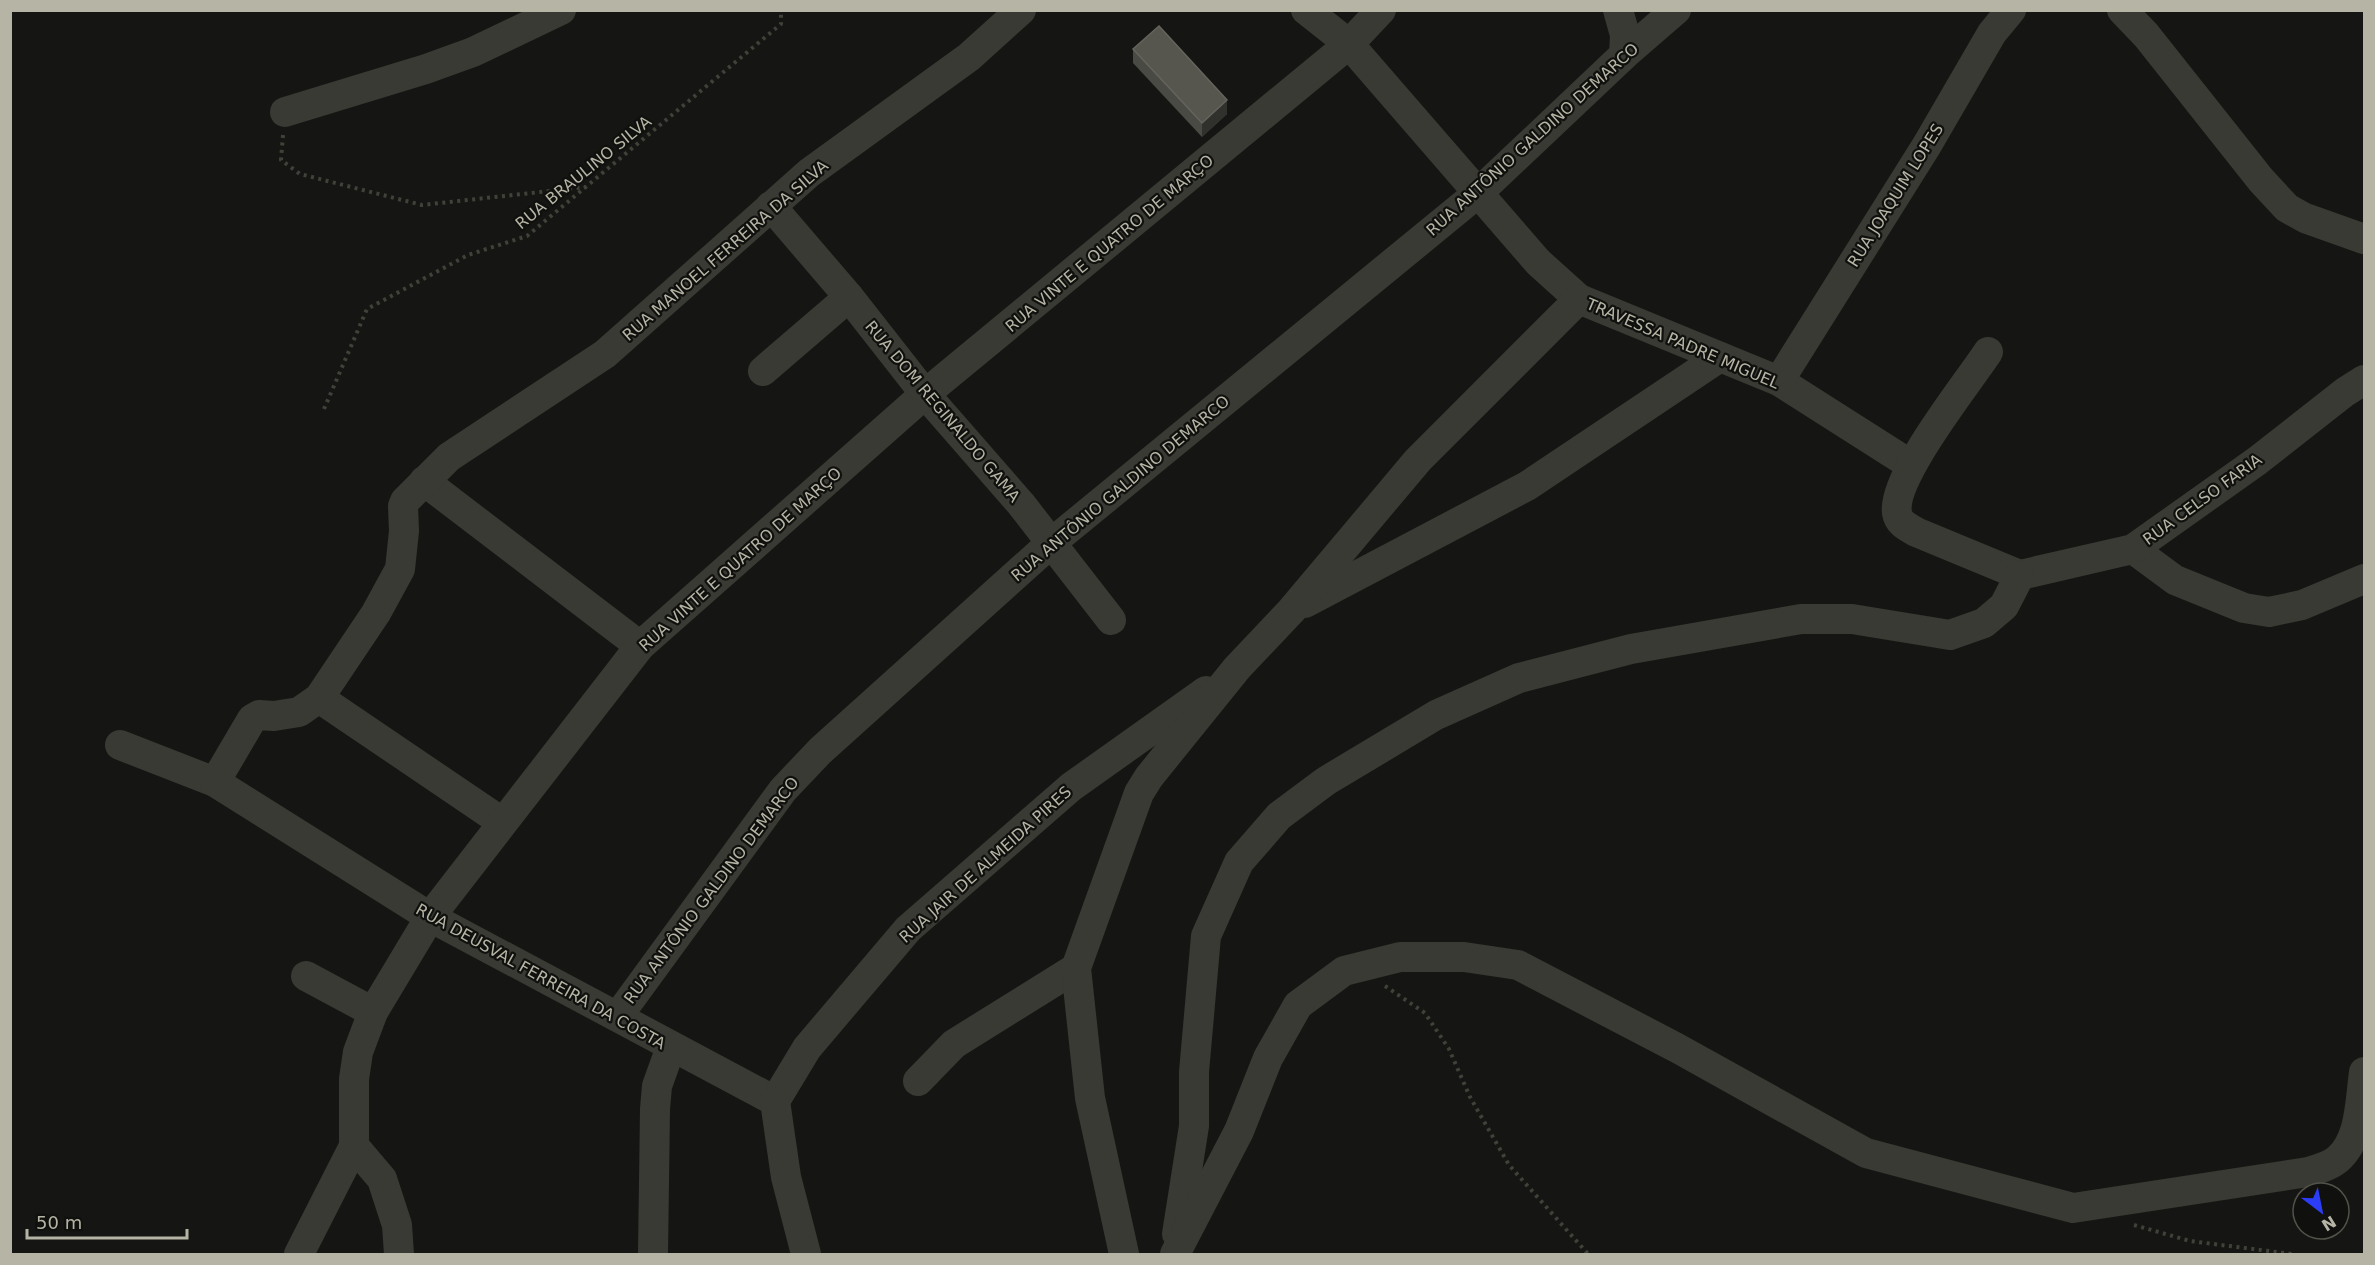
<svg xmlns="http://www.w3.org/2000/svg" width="2375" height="1265" font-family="'DejaVu Sans',sans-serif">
<rect width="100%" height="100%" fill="#151513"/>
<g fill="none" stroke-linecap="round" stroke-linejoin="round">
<!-- path -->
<g stroke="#41413a" stroke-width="4" stroke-dasharray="3 4.5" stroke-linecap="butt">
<path d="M283 135 281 160 300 174 422 205 586 187"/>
<path d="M324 409 367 309 468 255 527 236 781 24V10"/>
<path d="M1385 986 1425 1013 1449 1049 1470 1097 1509 1165 1588 1254"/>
<path d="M2134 1225 2190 1241 2292 1254"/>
</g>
<!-- minor -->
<g stroke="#3a3a34" stroke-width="30">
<path d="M1306 10 1349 44 1538 262 1579 299 1779 381 1911 465"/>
<path d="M1618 10 1625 35 1624 55"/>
<path d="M2122 10 2146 35 2261 180 2287 208 2305 218 2364 239"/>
<path d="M285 112 426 69 473 52 561 10"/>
<path d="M771 206 849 297 925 394 1021 504 1111 620"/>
<path d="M1988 352C1967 384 1891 478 1897 513 1899 524 1908 527 1916 532L2020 575"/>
<path d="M763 371 849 297"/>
<path d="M1779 381 1927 145 1992 33 2011 10"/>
<path d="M424 481 640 646"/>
<path d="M2133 549 2175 580 2244 608 2269 612 2302 605 2364 579"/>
<path d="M2020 575 2133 549 2257 461 2345 392 2364 380"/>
<path d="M1305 603 1527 486 1720 357"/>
<path d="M319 698 502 822"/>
<path d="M120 745 215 782 430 917 775 1101"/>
<path d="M215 782 252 719 259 715 274 716 299 712 319 698 376 613 400 569 404 531 403 506 405 501 449 457 605 354 809 173 969 57 1021 10"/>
<path d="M306 976 373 1012"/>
<path d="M618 1016 783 790 820 751 1050 544 1478 193 1624 55 1676 10"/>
<path d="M918 1081 954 1044 1076 968"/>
<path d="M775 1101 807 1048 908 929 1071 787 1206 691"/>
<path d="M775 1101 786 1177 806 1254"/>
<path d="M354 1146 382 1179 397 1225 399 1254"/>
<path d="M1177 1234 1194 1126V1072L1206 936 1239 862 1279 816 1326 781 1436 715 1519 678 1631 649 1801 619H1852L1950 635 1984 623 2004 606 2020 575"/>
<path d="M299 1254 354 1146V1079L358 1052 373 1012 430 917 640 646 925 394 1349 44 1381 10"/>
<path d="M653 1254 655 1109 657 1086 671 1047"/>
<path d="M1124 1254 1090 1098 1076 968 1139 793 1149 777 1237 668 1291 611 1418 460 1579 299"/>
<path d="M1175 1254 1239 1131 1268 1058 1298 1005 1344 971 1400 957H1464L1518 965 1677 1048 1866 1153 2073 1208 2308 1172C2318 1169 2330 1166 2338 1159 2361 1139 2360 1100 2364 1072"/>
</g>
</g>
<!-- wall -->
<path fill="#4a4a44" d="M1133 49 1227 114 1202 137 1133 63Z"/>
<!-- shaded-wall -->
<path fill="#30302c" d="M1227 100V114L1202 137V123Z"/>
<!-- building -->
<path fill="#56564f" stroke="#65645c" stroke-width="1.5" d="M1159 26 1227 100 1202 123 1133 49Z"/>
<g text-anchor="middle" stroke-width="4.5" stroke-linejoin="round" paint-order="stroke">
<!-- street labels -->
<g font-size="16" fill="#b6b5a5" stroke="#10100e">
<text transform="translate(1532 139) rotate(-42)" y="6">RUA ANTÔNIO GALDINO DEMARCO</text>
<text transform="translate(583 172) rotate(-39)" y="6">RUA BRAULINO SILVA</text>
<text transform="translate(1895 195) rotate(-58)" y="6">RUA JOAQUIM LOPES</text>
<text transform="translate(1109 243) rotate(-40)" y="6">RUA VINTE E QUATRO DE MARÇO</text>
<text transform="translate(725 250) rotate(-41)" y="6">RUA MANOEL FERREIRA DA SILVA</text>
<text transform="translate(1683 343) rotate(23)" y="6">TRAVESSA PADRE MIGUEL</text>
<text transform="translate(943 411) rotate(50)" y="6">RUA DOM REGINALDO GAMA</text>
<text transform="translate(1120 488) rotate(-40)" y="6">RUA ANTÔNIO GALDINO DEMARCO</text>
<text transform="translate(2202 499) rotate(-36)" y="6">RUA CELSO FARIA</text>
<text transform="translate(740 559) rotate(-42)" y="6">RUA VINTE E QUATRO DE MARÇO</text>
<text transform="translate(985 864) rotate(-42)" y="6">RUA JAIR DE ALMEIDA PIRES</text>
<text transform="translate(711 890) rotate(-53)" y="6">RUA ANTÔNIO GALDINO DEMARCO</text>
<text transform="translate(541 976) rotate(29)" y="6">RUA DEUSVAL FERREIRA DA COSTA</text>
</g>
</g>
<!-- border -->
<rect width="2375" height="1265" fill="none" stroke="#b6b5a5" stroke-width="24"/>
<!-- north arrow -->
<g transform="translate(2321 1211) rotate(148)"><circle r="28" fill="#10100e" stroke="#52524a" stroke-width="1.5"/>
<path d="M0-4.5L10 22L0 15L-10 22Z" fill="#2b3df5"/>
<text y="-9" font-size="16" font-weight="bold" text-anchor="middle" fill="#b6b5a5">N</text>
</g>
<!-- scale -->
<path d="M27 1229v9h160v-9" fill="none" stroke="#b6b5a5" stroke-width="3"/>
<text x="36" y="1229" font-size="18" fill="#b6b5a5" stroke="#10100e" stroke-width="4.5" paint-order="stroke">50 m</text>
</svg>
